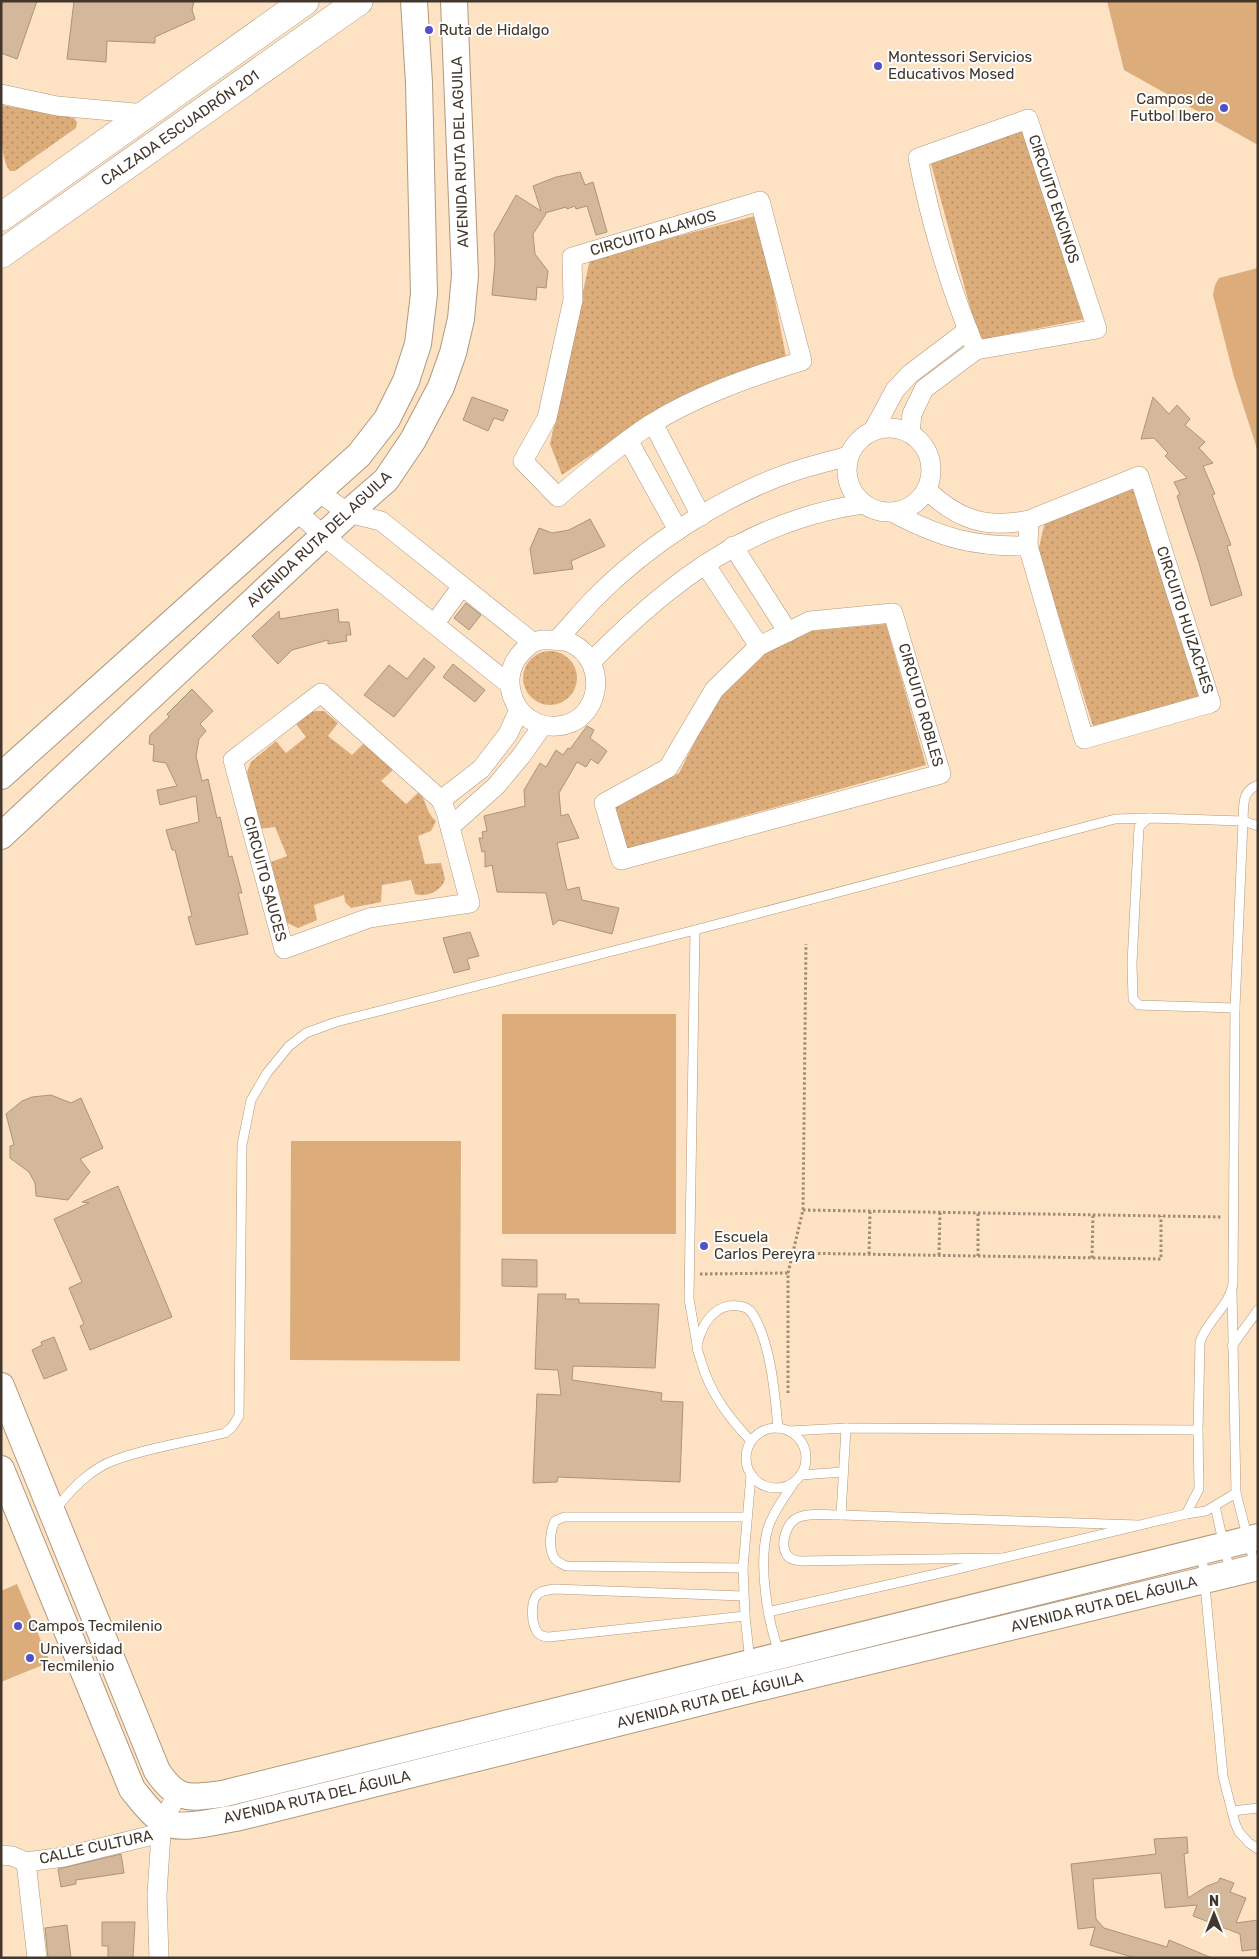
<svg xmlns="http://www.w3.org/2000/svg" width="1259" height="1959" font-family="Rubik,sans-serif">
<defs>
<pattern id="grass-dots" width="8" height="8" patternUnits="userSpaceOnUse" patternTransform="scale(1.25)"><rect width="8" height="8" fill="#dcad7b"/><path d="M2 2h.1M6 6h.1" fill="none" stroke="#b48e65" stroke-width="1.8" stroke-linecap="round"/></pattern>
</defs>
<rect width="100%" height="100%" fill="#fee2c4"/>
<!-- grass -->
<g fill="url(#grass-dots)">
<path d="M1 105 74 118 77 122 76 128 15 171H10C0 160 1 121 1 105Z"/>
<path d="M1027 129 1085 319 979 340 930 160Z"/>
<path d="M759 215 786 357 620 435 562 475 550 444 590 259Z"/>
<path d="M1134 486 1201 699 1093 726 1038 551 1045 522Z"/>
<path d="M886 624 926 765 626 849 613 808 679 773 719 694 763 653 811 631Z"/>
<circle cx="550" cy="678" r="27"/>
<path d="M316 711H324L338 723 328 736 352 755 364 743 392 767V771L381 781 406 804 419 792C427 801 426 813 436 821L431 831 418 836 425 864 441 863 445 879C442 891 426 898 415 894L411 880 382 885 381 902 351 908 345 902 344 895 314 905 317 920 298 928 287 923 283 915 271 862 287 856 275 827 259 829 247 772 251 762 276 741 286 753 306 737 296 724 310 712Z"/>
</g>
<!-- garden -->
<g fill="#dcad7b">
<path d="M1107 1H1258V145L1124 70Z"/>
<path d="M1258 268V452L1234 377 1213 295 1215 285 1219 278Z"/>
<rect x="502" y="1014" width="174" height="220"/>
<path d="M291 1141H461L460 1361 290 1360Z"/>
<path d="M17 1584 50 1662 1 1682V1591Z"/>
</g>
<!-- building -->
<g fill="#d4b89c" stroke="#ad9377">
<path d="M1 1H37L17 59 1 53Z"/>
<path d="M74 1H194L192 10 195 19 155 37V43L107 41 106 62 67 59Z"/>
<path d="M580 172 585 185 593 182 607 232 596 235 587 206 576 209 575 206 567 209 566 207 545 213 546 214 533 234 535 254 548 271 546 288 537 287 536 300 492 295 495 263 494 234 516 195 541 211 533 186 556 177Z"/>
<path d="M472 397 508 410 503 421 494 418 488 431 463 420Z"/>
<path d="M1153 397 1169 414 1177 405 1190 419 1185 425 1205 442 1199 448 1213 463 1203 466 1215 494 1212 495 1231 545 1227 546 1242 595 1211 606 1199 563 1177 496 1180 494 1174 482 1187 478 1165 456 1168 453 1154 438 1141 439Z"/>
<path d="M590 519 605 546 571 561 573 569 534 574 530 549 539 528 552 533 569 530Z"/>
<path d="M466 603 481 615 469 630 454 618Z"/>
<path d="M338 609 339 622H349L351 635H346L347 641 328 644V640L292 650 278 664 252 636 279 611 280 619Z"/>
<path d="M424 658 435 667 394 717 364 695 389 665 407 679Z"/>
<path d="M453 664 485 690 475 702 443 677Z"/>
<path d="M192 689 213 711 200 724 206 731 199 739 196 756 202 781 208 779 217 818 220 817 229 857 232 856 242 893H238L248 934 196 945 188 917 192 916 175 850H172L166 830 199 822 196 796 160 805 157 790 177 786 166 763 153 761 154 745 149 744 150 735 169 717 167 714Z"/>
<path d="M587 726 594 730 590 738 607 751 598 764 591 759 586 767 577 762 559 793 561 816 568 814 579 838 557 843 567 890 579 887 582 900 619 908 612 934 559 920 553 925 546 893 497 892 492 865 485 867V851L482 852 479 838H483L482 832 487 831 484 816 525 806 524 790 540 763 546 767 556 750 563 755 568 748 570 749Z"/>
<path d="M470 932 479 956 467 959 470 969 454 973 443 938Z"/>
<path d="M51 1095 71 1103 81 1098 103 1148 80 1159 90 1172 68 1200 36 1196 35 1183 29 1172 10 1158V1146L14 1145 6 1114 22 1101 32 1097Z"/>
<path d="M118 1186 172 1317 90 1350 80 1326 84 1324 69 1288 82 1282 54 1219 89 1203 82 1202Z"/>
<path d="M502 1259 537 1260V1287L502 1286Z"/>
<path d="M538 1294H566L565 1299H579V1303L659 1304 655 1368 573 1366 572 1380 662 1393 661 1401 683 1402 680 1482 558 1477 557 1482 533 1483 537 1394 561 1395 558 1370 535 1369Z"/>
<path d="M54 1337 67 1370 44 1379 32 1350 42 1345 41 1342Z"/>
<path d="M1187 1837 1188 1853 1184 1854 1188 1898 1207 1886 1218 1882 1220 1878 1234 1883 1230 1892 1246 1898 1236 1923 1258 1920V1949L1242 1951 1240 1934 1193 1916 1197 1905 1165 1908 1161 1873 1093 1879 1096 1919 1104 1928 1167 1947 1169 1940 1212 1958H1136L1090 1945 1095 1927 1078 1929 1071 1864 1156 1854 1154 1839Z"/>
<path d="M121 1854 124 1873 76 1880V1884L61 1887 58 1869Z"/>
<path d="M102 1922H135L133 1958H108V1946H102Z"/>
<path d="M67 1925 71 1958H48L45 1928Z"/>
</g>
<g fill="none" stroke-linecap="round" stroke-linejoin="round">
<!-- lane casing -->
<g stroke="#b2987c" stroke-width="10">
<g id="lane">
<path d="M1235 1008 1139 1005 1133 999 1132 963 1139 827 1146 820 1150 818 1243 821 1258 826"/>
<path d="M1232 1291 1236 1493 1255 1566"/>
<path d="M697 1345 689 1299 695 930 1115 819 1150 818"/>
<path d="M1232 1346 1258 1310"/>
<circle cx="776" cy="1458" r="30"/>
<path d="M789 1431 846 1428 1198 1430 1200 1342C1207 1320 1230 1306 1233 1283L1235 1008 1243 821C1244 806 1241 791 1258 785"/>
<path d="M751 1441C729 1418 710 1393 701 1361 700 1357 697 1351 697 1346 697 1343 699 1339 700 1335 706 1318 719 1303 739 1306 745 1307 748 1308 752 1313 771 1342 775 1395 778 1428"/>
<path d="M801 1475 843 1472"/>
<path d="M1215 1506 1230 1572"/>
<path d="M56 1510C69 1490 92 1468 115 1460 150 1447 188 1442 225 1433L232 1427 239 1416 242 1145 251 1100 267 1073 289 1046 306 1033 336 1022 695 930"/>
<path d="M1186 1514 1206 1511 1236 1493"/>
<path d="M841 1515 846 1428"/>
<path d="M1202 1554 1223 1776 1235 1823 1239 1832 1249 1843 1258 1849"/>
<path d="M1001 1558 799 1561C794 1560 788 1559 786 1553 780 1543 787 1523 797 1518 809 1512 828 1515 841 1515L1138 1525"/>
<path d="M743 1568 566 1566C562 1564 557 1562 555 1559 548 1549 550 1531 555 1521L564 1517H747"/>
<path d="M743 1596 554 1589C549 1590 543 1590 538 1594 530 1600 531 1625 538 1633 541 1636 544 1637 549 1637L745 1616"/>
<path d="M768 1612 949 1571 1186 1514 1199 1489 1198 1430"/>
<path d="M780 1654C767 1622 758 1562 768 1528 773 1512 784 1498 793 1484"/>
<path d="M750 1662 745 1616 743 1568 751 1475"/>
<path d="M1232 1811 1258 1808"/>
</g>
</g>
<!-- street casing -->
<g stroke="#b2987c" stroke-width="20">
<g id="street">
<path d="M1 94 57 106 146 114"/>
<path d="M760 201 802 361C750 377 698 395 651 424 618 446 588 471 558 497L523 461 547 418 573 300 572 257Z"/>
<path d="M653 423 701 516"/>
<circle cx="889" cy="470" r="42"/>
<path d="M873 431 895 390 910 374 968 330"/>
<path d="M910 433 912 414 924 389 976 350 1097 329 1028 119 918 158C931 224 950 288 976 350"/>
<path d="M628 440 678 530"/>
<path d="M927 490C958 520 987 529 1029 520L1139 476 1211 703 1084 739 1028 546 1029 520"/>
<path d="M317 491 348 513 381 521 532 642"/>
<path d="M295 510 324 536 509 684"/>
<path d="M892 512C940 538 974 547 1028 546"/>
<path d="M733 546 788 632"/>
<path d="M705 564 759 646"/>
<path d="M893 613 941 774 621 860 604 803 668 768 714 690 759 646 810 621Z"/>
<path d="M435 623 462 586"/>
<path d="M541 640C551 640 563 639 571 643 610 662 601 723 557 726 516 729 495 680 522 652 529 645 532 642 541 640Z"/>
<path d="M557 640C569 627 581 613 593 600 647 545 724 494 798 470 815 465 832 460 849 456"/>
<path d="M592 661C670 581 750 520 863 504"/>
<path d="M321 693 441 800 446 812 470 903 369 918 284 949 233 760Z"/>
<path d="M441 800 481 769 508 734 519 710"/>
<path d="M450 827 496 786 521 756 543 725"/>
<path d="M1 1855 12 1856 26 1862 64 1857 161 1833"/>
<path d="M26 1862 37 1958"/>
<path d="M159 1958 157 1895 161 1833 163 1822 177 1794"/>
</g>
</g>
<!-- secondary casing -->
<g stroke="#b2987c" stroke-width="28">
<g id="secondary">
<path d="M1 776 359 455 387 419 406 381 418 344 424 294 419 83 414 1"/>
<path d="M1 836 348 513 386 480 413 440 441 387 453 353 461 319 465 275 454 1"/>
<path d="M1 1386 157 1771C178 1802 188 1798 222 1794L1258 1537"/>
<path d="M1 1469 132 1789C141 1800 150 1813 162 1821 178 1832 217 1821 236 1818L758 1688 1258 1567"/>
</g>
</g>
<!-- primary casing -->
<g stroke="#b2987c" stroke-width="29">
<g id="primary">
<path d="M1 217 305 1"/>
<path d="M1 254 359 1"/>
</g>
</g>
<!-- path -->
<g stroke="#9f8c77" stroke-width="3" stroke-dasharray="2.5 2.5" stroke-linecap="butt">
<path d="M803 1210 1222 1217"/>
<path d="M793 1253 1161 1259V1216"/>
<path d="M869 1254 870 1211"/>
<path d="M939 1255 940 1212"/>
<path d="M978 1256V1213"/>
<path d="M1092 1258 1093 1214"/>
<path d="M700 1274 788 1273"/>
<path d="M788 1393V1273L803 1210 806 944"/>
</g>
<!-- lane -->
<use href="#lane" stroke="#fff" stroke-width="9"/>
<!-- street -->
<use href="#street" stroke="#fff" stroke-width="19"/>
<!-- secondary -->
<use href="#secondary" stroke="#fff" stroke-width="26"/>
<!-- primary -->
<use href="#primary" stroke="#fff" stroke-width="28"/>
</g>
<!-- markers -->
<g fill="#5251c8" stroke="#fff" stroke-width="2">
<circle cx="429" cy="30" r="5"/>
<circle cx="878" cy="66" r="5"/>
<circle cx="1224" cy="108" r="5"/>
<circle cx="704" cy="1246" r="5"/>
<circle cx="18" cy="1626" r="5"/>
<circle cx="30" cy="1658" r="5"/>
</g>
<g text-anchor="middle" stroke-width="4" stroke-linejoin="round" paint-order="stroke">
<!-- poi labels -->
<g font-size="15" fill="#42372c" stroke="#fff" text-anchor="start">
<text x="439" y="35">Ruta de Hidalgo</text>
<text x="888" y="62">Montessori Servicios<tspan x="888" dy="17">Educativos Mosed</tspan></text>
<text x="1214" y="104" text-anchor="end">Campos de<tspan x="1214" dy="17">Futbol Ibero</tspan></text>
<text x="714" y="1242">Escuela<tspan x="714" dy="17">Carlos Pereyra</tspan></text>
<text x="28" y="1631">Campos Tecmilenio</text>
<text x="40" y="1654">Universidad<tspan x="40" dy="17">Tecmilenio</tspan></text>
</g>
<!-- street labels -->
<g font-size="15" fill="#42372c" stroke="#fff">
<text transform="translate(180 128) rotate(-35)" y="5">CALZADA ESCUADRÓN 201</text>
<text transform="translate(460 152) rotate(-92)" y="5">AVENIDA RUTA DEL AGUILA</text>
<text transform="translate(1054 199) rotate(72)" y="5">CIRCUITO ENCINOS</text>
<text transform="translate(653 233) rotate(-16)" y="5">CIRCUITO ALAMOS</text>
<text transform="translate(319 539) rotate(-43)" y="5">AVENIDA RUTA DEL AGUILA</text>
<text transform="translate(1185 620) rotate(72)" y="5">CIRCUITO HUIZACHES</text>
<text transform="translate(921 705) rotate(74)" y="5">CIRCUITO ROBLES</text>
<text transform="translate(265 879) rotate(75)" y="5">CIRCUITO SAUCES</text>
<text transform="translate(1104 1604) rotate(-14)" y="5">AVENIDA RUTA DEL ÁGUILA</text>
<text transform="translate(710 1700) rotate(-14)" y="5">AVENIDA RUTA DEL ÁGUILA</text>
<text transform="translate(317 1797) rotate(-13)" y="5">AVENIDA RUTA DEL ÁGUILA</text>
<text transform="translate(96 1847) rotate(-12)" y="5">CALLE CULTURA</text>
</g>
</g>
<!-- border -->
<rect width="1259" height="1959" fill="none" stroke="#42372c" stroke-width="5"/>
<!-- north arrow -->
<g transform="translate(1214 1914)" stroke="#ffffff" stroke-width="4" paint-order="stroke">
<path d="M0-4L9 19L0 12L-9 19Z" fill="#42372c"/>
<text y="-8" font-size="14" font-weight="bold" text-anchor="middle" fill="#42372c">N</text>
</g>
</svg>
